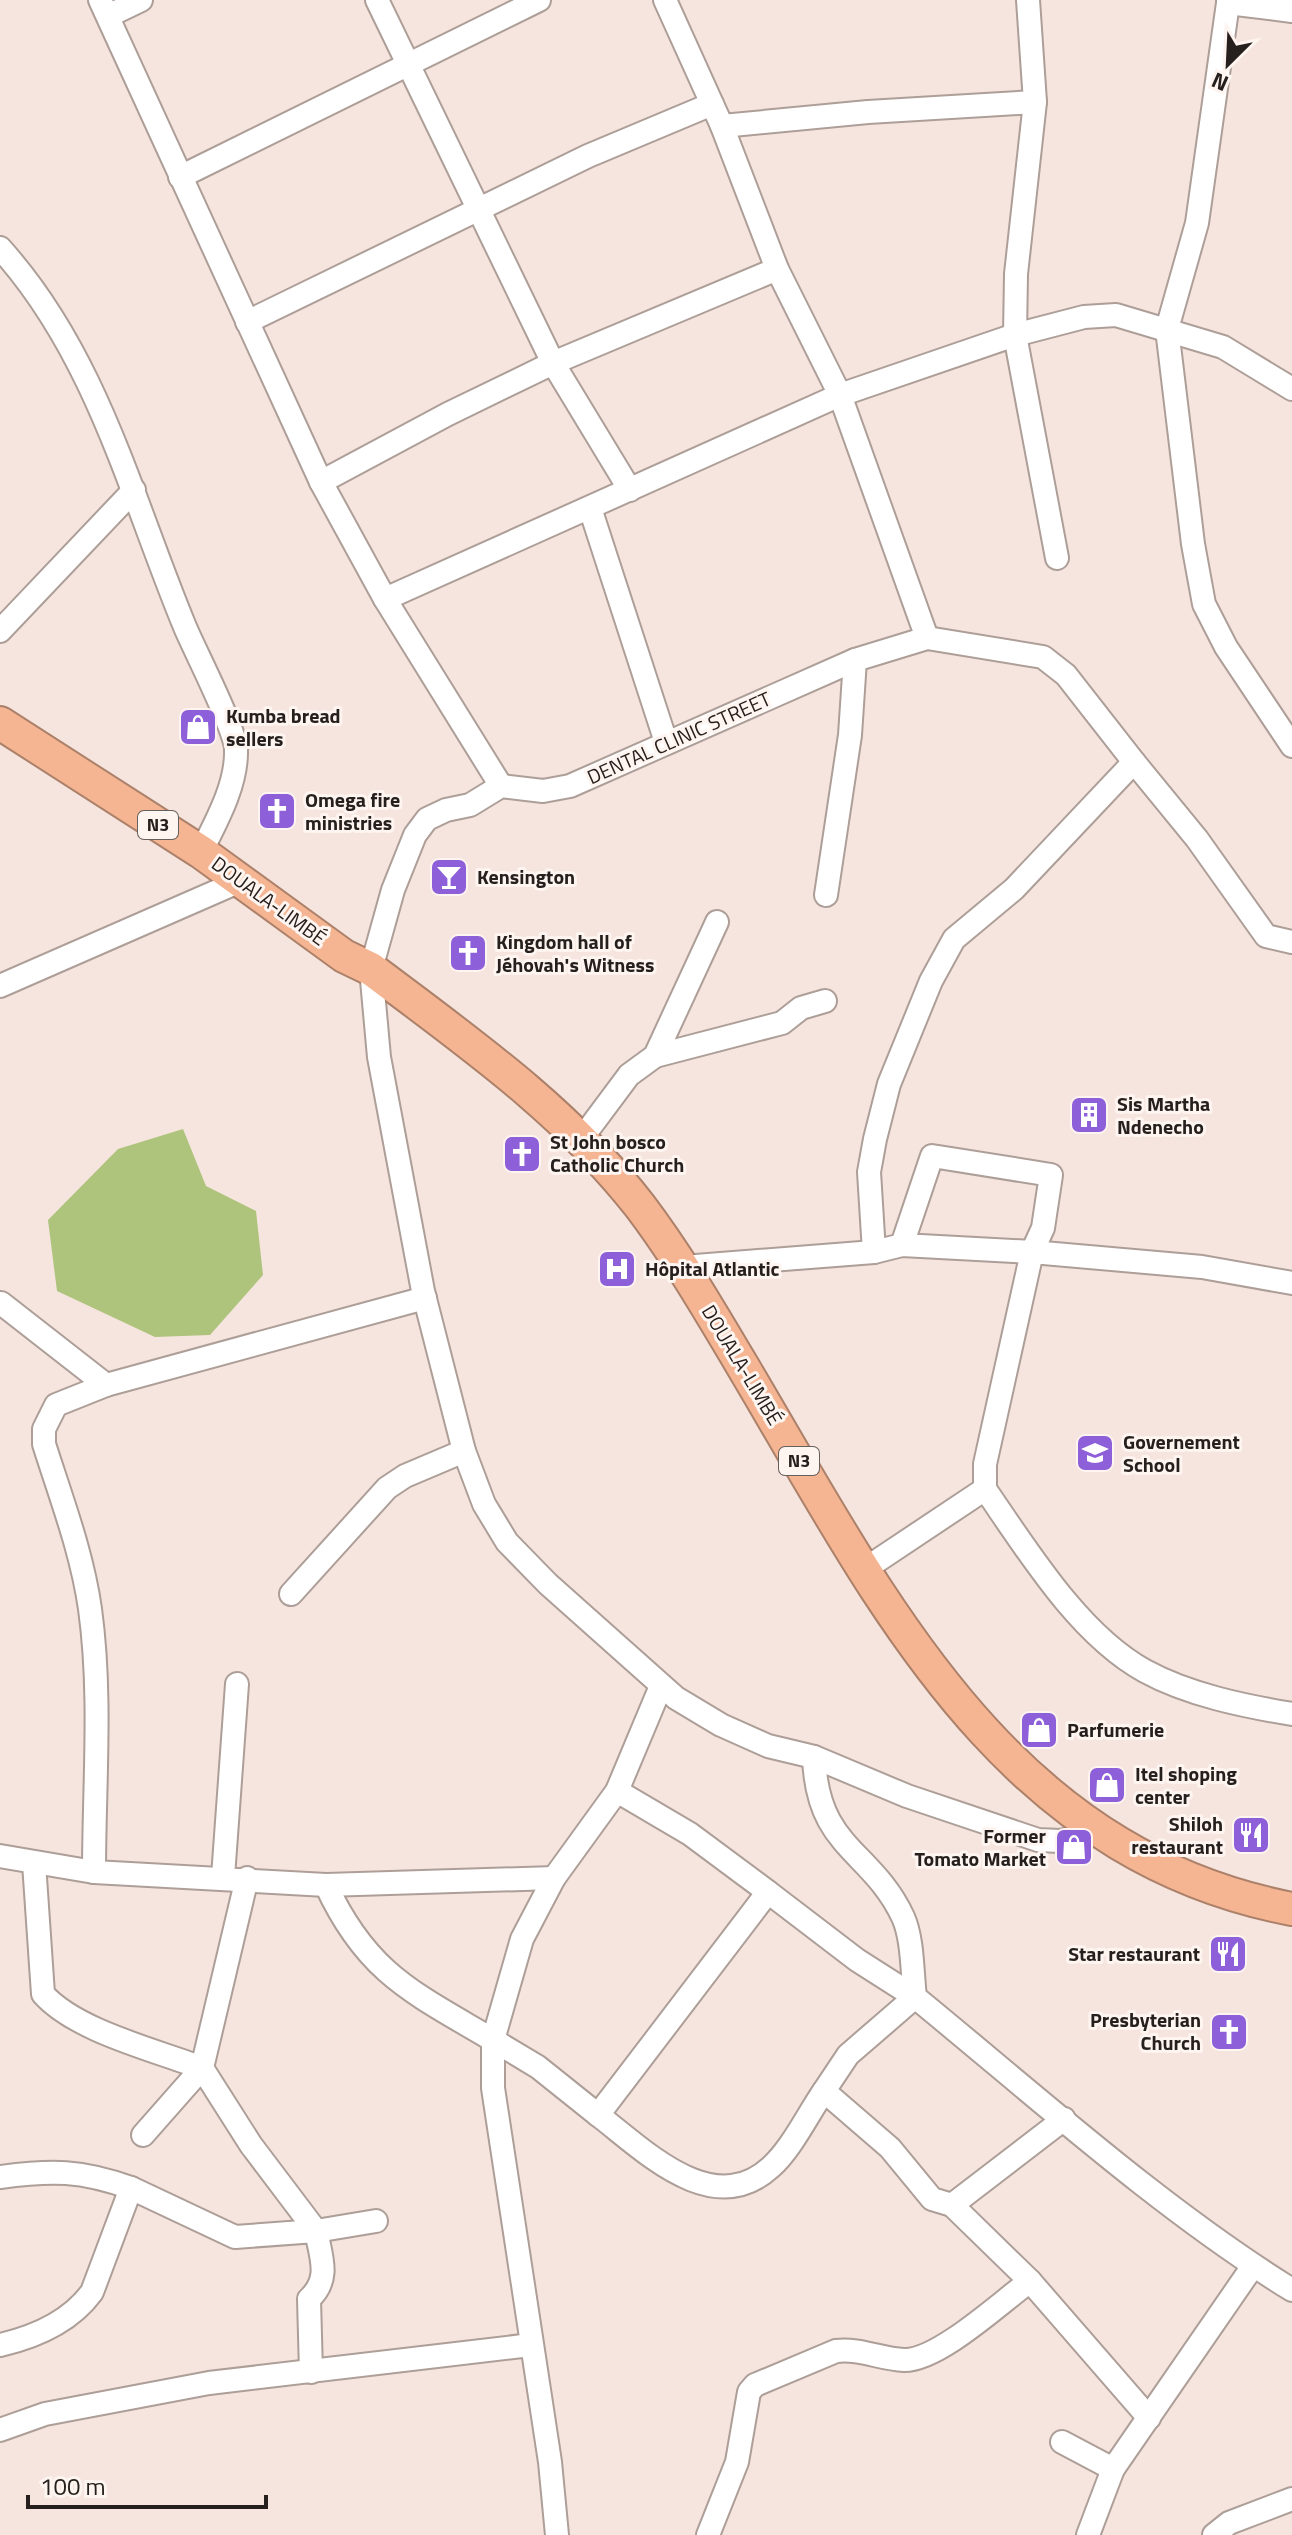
<svg xmlns="http://www.w3.org/2000/svg" width="1292" height="2535" font-family="'Titillium Web',sans-serif">
<rect width="100%" height="100%" fill="#f6e5df"/>
<!-- green -->
<path fill="#aec37c" d="M183 1129 206 1186 256 1211 263 1275 210 1335 155 1337 57 1291 48 1220 118 1149Z"/>
<g fill="none" stroke-linecap="round" stroke-linejoin="round">
<!-- minor casing -->
<g stroke="#ad9e98" stroke-width="26">
<g id="minor">
<path d="M100 0 321 482 385 599"/>
<path d="M377 0 553 363 630 490"/>
<path d="M665 0 722 126 777 269 840 395 1015 335 1057 558"/>
<path d="M1028 0 1035 102 1016 274 1015 335 1084 317 1116 315 1223 347 1292 389"/>
<path d="M1229 0 1228 3 1292 11"/>
<path d="M1228 3 1197 223 1167 329 1193 544 1204 604 1226 647 1292 746"/>
<path d="M110 15 141 0"/>
<path d="M722 126 868 112 1035 102"/>
<path d="M180 177 539 0"/>
<path d="M0 248C97 355 131 497 185 627 195 651 236 730 236 750 237 785 216 822 201 852"/>
<path d="M247 322 588 156 712 104"/>
<path d="M321 482 448 414 553 363 777 269"/>
<path d="M590 508 666 742"/>
<path d="M0 631 134 490"/>
<path d="M855 660 570 786 543 791 501 786 470 805 446 810 427 819 415 835 393 890 371 969 379 1057 423 1291 464 1451 484 1504 507 1542 548 1584 676 1698 721 1725 768 1746 814 1757 907 1796 1038 1840 1060 1841 1098 1833"/>
<path d="M501 786 385 599 840 395 927 638"/>
<path d="M826 895 850 735 855 660 927 638 1043 657 1066 675 1134 762"/>
<path d="M0 986 238 882"/>
<path d="M655 1056 782 1023 801 1008 825 1001"/>
<path d="M582 1138 629 1075 655 1056 717 922"/>
<path d="M874 1252 869 1172 875 1139 889 1084 931 981 954 939 1014 889 1134 762 1197 839 1266 936 1292 942"/>
<path d="M683 1267 874 1252 902 1245 1032 1252 1043 1228 1051 1175 932 1156 902 1245"/>
<path d="M425 1298 106 1385 56 1405 44 1429V1444C61 1498 82 1552 90 1609 102 1695 94 1785 94 1872L326 1885 554 1878"/>
<path d="M1 1303 106 1385"/>
<path d="M985 1489C1027 1550 1079 1635 1145 1671 1189 1695 1244 1706 1292 1714"/>
<path d="M865 1569 985 1489V1464L1032 1252 1202 1267 1292 1283"/>
<path d="M291 1594 387 1488 405 1476 464 1451"/>
<path d="M814 1757C817 1849 871 1849 903 1917 913 1939 912 1973 915 1997 1035 2095 1161 2209 1292 2290"/>
<path d="M617 1791 690 1834 768 1892"/>
<path d="M0 1856 94 1872"/>
<path d="M34 1863 43 1994C76 2031 155 2050 202 2068L247 1878"/>
<path d="M223 1877 237 1684"/>
<path d="M326 1885C367 1974 414 1993 493 2040L522 1939 554 1878 617 1791 661 1686"/>
<path d="M493 2040 538 2067 598 2115 768 1892 857 1960 915 1997 848 2055 824 2091 890 2148 932 2199 952 2205 1064 2119"/>
<path d="M493 2040V2088L550 2462 557 2535"/>
<path d="M598 2115C643 2149 712 2221 771 2167 792 2148 808 2114 824 2091"/>
<path d="M143 2135 202 2068 251 2145 316 2231 376 2221"/>
<path d="M0 2177C52 2170 81 2170 131 2188L92 2292C70 2322 35 2337 0 2345"/>
<path d="M131 2188 235 2237 316 2231C321 2257 331 2279 309 2299L311 2372"/>
<path d="M952 2205 1030 2281"/>
<path d="M0 2430 45 2414 209 2383 531 2345"/>
<path d="M1062 2442 1113 2469 1253 2266"/>
<path d="M708 2535 737 2462 749 2392 755 2385 836 2351C860 2348 880 2359 904 2360 938 2361 1001 2302 1030 2281L1149 2418"/>
<path d="M1088 2535 1113 2469"/>
<path d="M1214 2535 1229 2523 1292 2499"/>
</g>
</g>
<!-- highway casing -->
<g stroke="#ac816a" stroke-width="36">
<path id="highway" d="M0 723 201 852 344 956 371 969C468 1042 565 1110 640 1206 677 1255 708 1308 739 1360 878 1593 999 1853 1292 1909"/>
</g>
<!-- minor -->
<use href="#minor" stroke="#fff" stroke-width="22"/>
<!-- highway -->
<use href="#highway" stroke="#f5b593" stroke-width="32"/>
</g>
<!-- icons -->
<defs>
<g id="shop-square" transform="scale(2)"><rect x="-9" y="-9" width="18" height="18" rx="4" fill="#8d5fd8" stroke="#fef4f0"/><path d="M-5-2.5h2.3a2.7 3.5 0 0 1 5.4 0H5L5.5 6h-11ZM-1.5-2.5h3a1.5 2.3 0 0 0-3 0Z" fill="#fff"/></g>
<g id="church-square" transform="scale(2)"><rect x="-9" y="-9" width="18" height="18" rx="4" fill="#8d5fd8" stroke="#fef4f0"/><path d="M-1.2-6h2.4v3.5h3.3v2.4h-3.3V6h-2.4V-.1h-3.3v-2.4h3.3Z" fill="#fff"/></g>
<g id="bar-square" transform="scale(2)"><rect x="-9" y="-9" width="18" height="18" rx="4" fill="#8d5fd8" stroke="#fef4f0"/><path d="M-6-5H6L.8 .8V4.5H3.5V6h-7V4.5H-.8V.8Z" fill="#fff"/></g>
<g id="building-square" transform="scale(2)"><rect x="-9" y="-9" width="18" height="18" rx="4" fill="#8d5fd8" stroke="#fef4f0"/><path d="M-4-6H4V6H1V3H-1V6H-4ZM-2.5-4.3h1.7v1.8h-1.7ZM.8-4.3h1.7v1.8H.8ZM-2.5-1h1.7V.8h-1.7ZM.8-1h1.7V.8H.8Z" fill="#fff"/></g>
<g id="hospital-square" transform="scale(2)"><rect x="-9" y="-9" width="18" height="18" rx="4" fill="#8d5fd8" stroke="#fef4f0"/><path d="M-5-5h3v3.5h4V-5h3V5h-3V1.5h-4V5h-3Z" fill="#fff"/></g>
<g id="school-square" transform="scale(2)"><rect x="-9" y="-9" width="18" height="18" rx="4" fill="#8d5fd8" stroke="#fef4f0"/><path d="M0-5L7-2L0 1L-7-2ZM-4 1L0 2.5L4 1V4Q0 6-4 4Z" fill="#fff"/></g>
<g id="restaurant-square" transform="scale(2)"><rect x="-9" y="-9" width="18" height="18" rx="4" fill="#8d5fd8" stroke="#fef4f0"/><path d="M-5-6h1v4h1v-4h1v4h1v-4h1v5L-1.5 .5V6h-2V.5L-5-1ZM5-6V6H3V1.5H1.5Q1.5-4 5-6Z" fill="#fff"/></g>
</defs>
<g fill-rule="evenodd">
<use href="#shop-square" x="198" y="727"/>
<use href="#church-square" x="277" y="811"/>
<use href="#bar-square" x="449" y="877"/>
<use href="#church-square" x="468" y="953"/>
<use href="#building-square" x="1089" y="1115"/>
<use href="#church-square" x="522" y="1154"/>
<use href="#hospital-square" x="617" y="1269"/>
<use href="#school-square" x="1095" y="1453"/>
<use href="#shop-square" x="1039" y="1730"/>
<use href="#shop-square" x="1107" y="1785"/>
<use href="#restaurant-square" x="1251" y="1835"/>
<use href="#shop-square" x="1074" y="1847"/>
<use href="#restaurant-square" x="1228" y="1954"/>
<use href="#church-square" x="1229" y="2032"/>
</g>
<g text-anchor="middle" stroke-width="6" stroke-linejoin="round" paint-order="stroke">
<!-- shield labels -->
<g fill="#fef4f0" stroke="#66605c" stroke-width="2">
<rect x="138" y="811" width="40" height="28" rx="6"/>
<rect x="779" y="1447" width="40" height="28" rx="6"/>
</g>
<g font-size="18" font-weight="bold" fill="#25201d">
<text x="158" y="831">N3</text>
<text x="799" y="1467">N3</text>
</g>
<!-- poi labels -->
<g font-size="20" font-weight="bold" fill="#25201d" stroke="#fef4f0" text-anchor="start">
<text x="226" y="723">Kumba bread<tspan x="226" dy="23">sellers</tspan></text>
<text x="305" y="807">Omega fire<tspan x="305" dy="23">ministries</tspan></text>
<text x="477" y="884">Kensington</text>
<text x="496" y="949">Kingdom hall of<tspan x="496" dy="23">Jéhovah's Witness</tspan></text>
<text x="1117" y="1111">Sis Martha<tspan x="1117" dy="23">Ndenecho</tspan></text>
<text x="550" y="1149">St John bosco<tspan x="550" dy="23">Catholic Church</tspan></text>
<text x="645" y="1276">Hôpital Atlantic</text>
<text x="1123" y="1449">Governement<tspan x="1123" dy="23">School</tspan></text>
<text x="1067" y="1737">Parfumerie</text>
<text x="1135" y="1781">Itel shoping<tspan x="1135" dy="23">center</tspan></text>
<text x="1223" y="1831" text-anchor="end">Shiloh<tspan x="1223" dy="23">restaurant</tspan></text>
<text x="1046" y="1843" text-anchor="end">Former<tspan x="1046" dy="23">Tomato Market</tspan></text>
<text x="1200" y="1961" text-anchor="end">Star restaurant</text>
<text x="1201" y="2027" text-anchor="end">Presbyterian<tspan x="1201" dy="23">Church</tspan></text>
</g>
<!-- street labels -->
<g font-size="20" fill="#25201d" stroke="#fef4f0">
<text transform="translate(679 738) rotate(-24)" y="7">DENTAL CLINIC STREET</text>
<text transform="translate(269 901) rotate(36)" y="7">DOUALA-LIMBÉ</text>
<text transform="translate(742 1365) rotate(59)" y="7">DOUALA-LIMBÉ</text>
</g>
</g>
<!-- north arrow -->
<g transform="translate(1228 64) rotate(204)" stroke="#fef4f0" stroke-width="6" paint-order="stroke">
<path d="M0-6L14 30L0 20L-14 30Z" fill="#25201d"/>
<text y="-12" font-size="22" font-weight="bold" text-anchor="middle" fill="#25201d">N</text>
</g>
<!-- scale -->
<path d="M28 2495v12h238v-12" fill="none" stroke="#25201d" stroke-width="4"/>
<text x="40" y="2495" font-size="24" fill="#25201d" stroke="#fef4f0" stroke-width="6" paint-order="stroke">100 m</text>
</svg>
